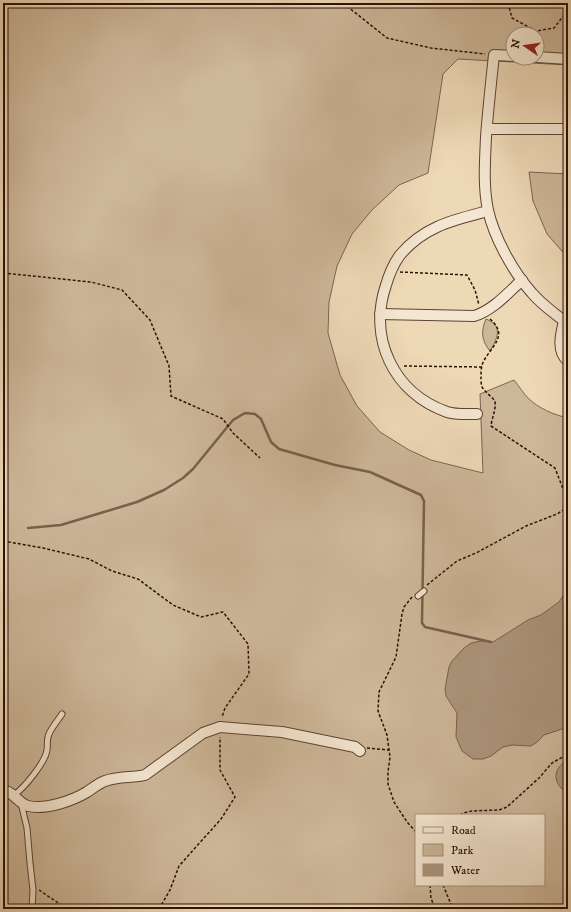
<svg xmlns="http://www.w3.org/2000/svg" width="571" height="912" font-family="'IM FELL DW Pica',serif">
<rect width="100%" height="100%" fill="#eed9b7"/>
<filter id="stains"><feTurbulence type="fractalNoise" baseFrequency=".005" numOctaves="4"/><feColorMatrix values="0 0 0 0 .2 0 0 0 0 .09 0 0 0 0 .02 0 0 0 .5 -.17"/></filter>
<radialGradient id="worn" r=".72"><stop offset=".6" stop-color="#630" stop-opacity="0"/><stop offset="1" stop-color="#630" stop-opacity=".3"/></radialGradient>
<!-- green -->
<g fill="#cdb799" stroke="#7c6450" fill-rule="evenodd">
<path d="M3 3H568V65L458 59 443 74 428 173 399 185 372 210 352 234 337 266 329 302 328 333 340 375 357 406 380 432 409 450 431 460 483 473 480 394 514 380C519 386 523 393 528 398 538 408 554 415 568 418V909H3ZM513 34H537V58H513ZM416 815H544V885H416Z"/>
<path d="M529 172 568 174V258L547 234 533 201Z"/>
<path d="M486 319C504 326 497 339 490 351 481 340 481 331 486 319Z"/>
</g>
<!-- water -->
<g fill="#ac957b" stroke="#78604c">
<path d="M568 588V727L544 735 537 742 531 746 512 745 503 747 491 756 483 759H473L462 751 456 737 457 713 446 696 445 689 449 667 452 661 464 648 471 643 481 641 493 642 528 620 541 615 559 602Z"/>
<path d="M568 760V794C553 784 551 769 568 760Z"/>
</g>
<g fill="none" stroke-linecap="round" stroke-linejoin="round">
<!-- stream -->
<path stroke="#78604c" stroke-width="2.5" d="M28 528 61 525 137 502 164 490 183 478 193 469 233 420 245 413 255 414 261 419 271 442 279 449 335 465 370 472 421 495 424 501 422 623 425 627 491 642"/>
<!-- lane casing -->
<g stroke="#5c4332" stroke-width="7">
<g id="lane">
<path d="M418 596 424 591"/>
<path d="M14 795C24 788 45 763 47 750 48 744 46 738 50 732 53 726 58 720 62 714"/>
<path d="M21 803 27 828 30 863 33 890 32 909"/>
</g>
</g>
<!-- street casing -->
<g stroke="#5c4332" stroke-width="12">
<g id="street">
<path d="M513 56 494 55C491 83 488 110 486 137 485 161 483 186 488 210 494 237 513 272 532 293 541 304 553 312 564 321L568 320"/>
<path d="M537 57 568 59"/>
<path d="M487 129H568"/>
<path d="M380 314 474 316C492 311 508 293 522 280"/>
<path d="M564 321C561 333 556 352 568 361"/>
<path d="M477 414C468 414 456 415 447 412 393 393 368 338 386 285 389 275 394 263 400 255 424 226 454 220 488 211"/>
<path d="M3 790C14 792 18 803 28 806 46 810 72 801 87 792 93 788 99 783 105 781 118 776 132 778 145 775L203 733 220 727 282 732 355 747 360 751"/>
</g>
</g>
<!-- path -->
<g stroke="#2b1106" stroke-width="1.5" stroke-dasharray="3 2" stroke-linecap="butt">
<path d="M343 3 387 38 431 48 485 54"/>
<path d="M508 3 512 18 536 31 554 28 568 10"/>
<path d="M400 272 467 275 475 290 479 305"/>
<path d="M3 273 91 282 122 290 150 320 169 366 171 396 223 419 233 433 260 458"/>
<path d="M490 319C511 337 488 348 482 365 481 369 481 373 481 378 481 380 481 384 482 387 485 392 491 396 495 401 496 411 492 417 491 426L555 468 568 502"/>
<path d="M404 366 482 367"/>
<path d="M3 541 43 548 89 559 112 571 138 579 173 605 201 617 223 612 248 644 249 674 225 708 222 717"/>
<path d="M427 585 457 561 476 553 526 526 557 514 568 507"/>
<path d="M412 597 404 607 402 614 396 657 379 692 378 711 387 735 390 757 388 772V784L394 802 407 822 416 832"/>
<path d="M367 748 389 750"/>
<path d="M460 815 463 813 472 811 499 810 507 807 539 778 552 763 568 754"/>
<path d="M430 885 431 898 435 909"/>
<path d="M443 885 453 909"/>
<path d="M39 890 67 909"/>
<path d="M159 909 170 890 179 866 221 819 235 797 220 770V737"/>
</g>
<!-- lane -->
<use href="#lane" stroke="#f4e6d0" stroke-width="5"/>
<!-- street -->
<use href="#street" stroke="#f4e6d0" stroke-width="10"/>
</g>
<!-- margin -->
<rect width="571" height="912" fill="none" stroke="#eed9b7" stroke-width="16"/>
<rect x="4" y="4" width="563" height="904" fill="none" stroke="#2b1106" stroke-width="2"/>
<rect x="8" y="8" width="555" height="896" fill="none" stroke="#2b1106"/>
<!-- legend -->
<rect x="415" y="814" width="130" height="72" fill="#f4e6d0" stroke="#a4917f"/>
<rect x="423" y="827" width="20" height="6" fill="#f4e6d0" stroke="#a4917f"/>
<text x="451" y="834" font-size="12" fill="#2b1106">Road</text>
<rect x="423" y="844" width="20" height="12" fill="#cdb799" stroke="#a4917f"/>
<text x="451" y="854" font-size="12" fill="#2b1106">Park</text>
<rect x="423" y="864" width="20" height="12" fill="#ac957b" stroke="#a4917f"/>
<text x="451" y="874" font-size="12" fill="#2b1106">Water</text>
<!-- north arrow -->
<g transform="translate(525 46) rotate(283)"><circle r="19" fill="#f4e6d0" stroke="#a4917f"/>
<path d="M0-3L7 15L0 10L-7 15Z" fill="#8f2418"/>
<text y="-6" font-size="11" font-weight="bold" text-anchor="middle" fill="#2b1106">N</text>
</g>
<rect width="100%" height="100%" filter="url(#stains)"/>
<rect width="100%" height="100%" fill="url(#worn)"/>
</svg>
